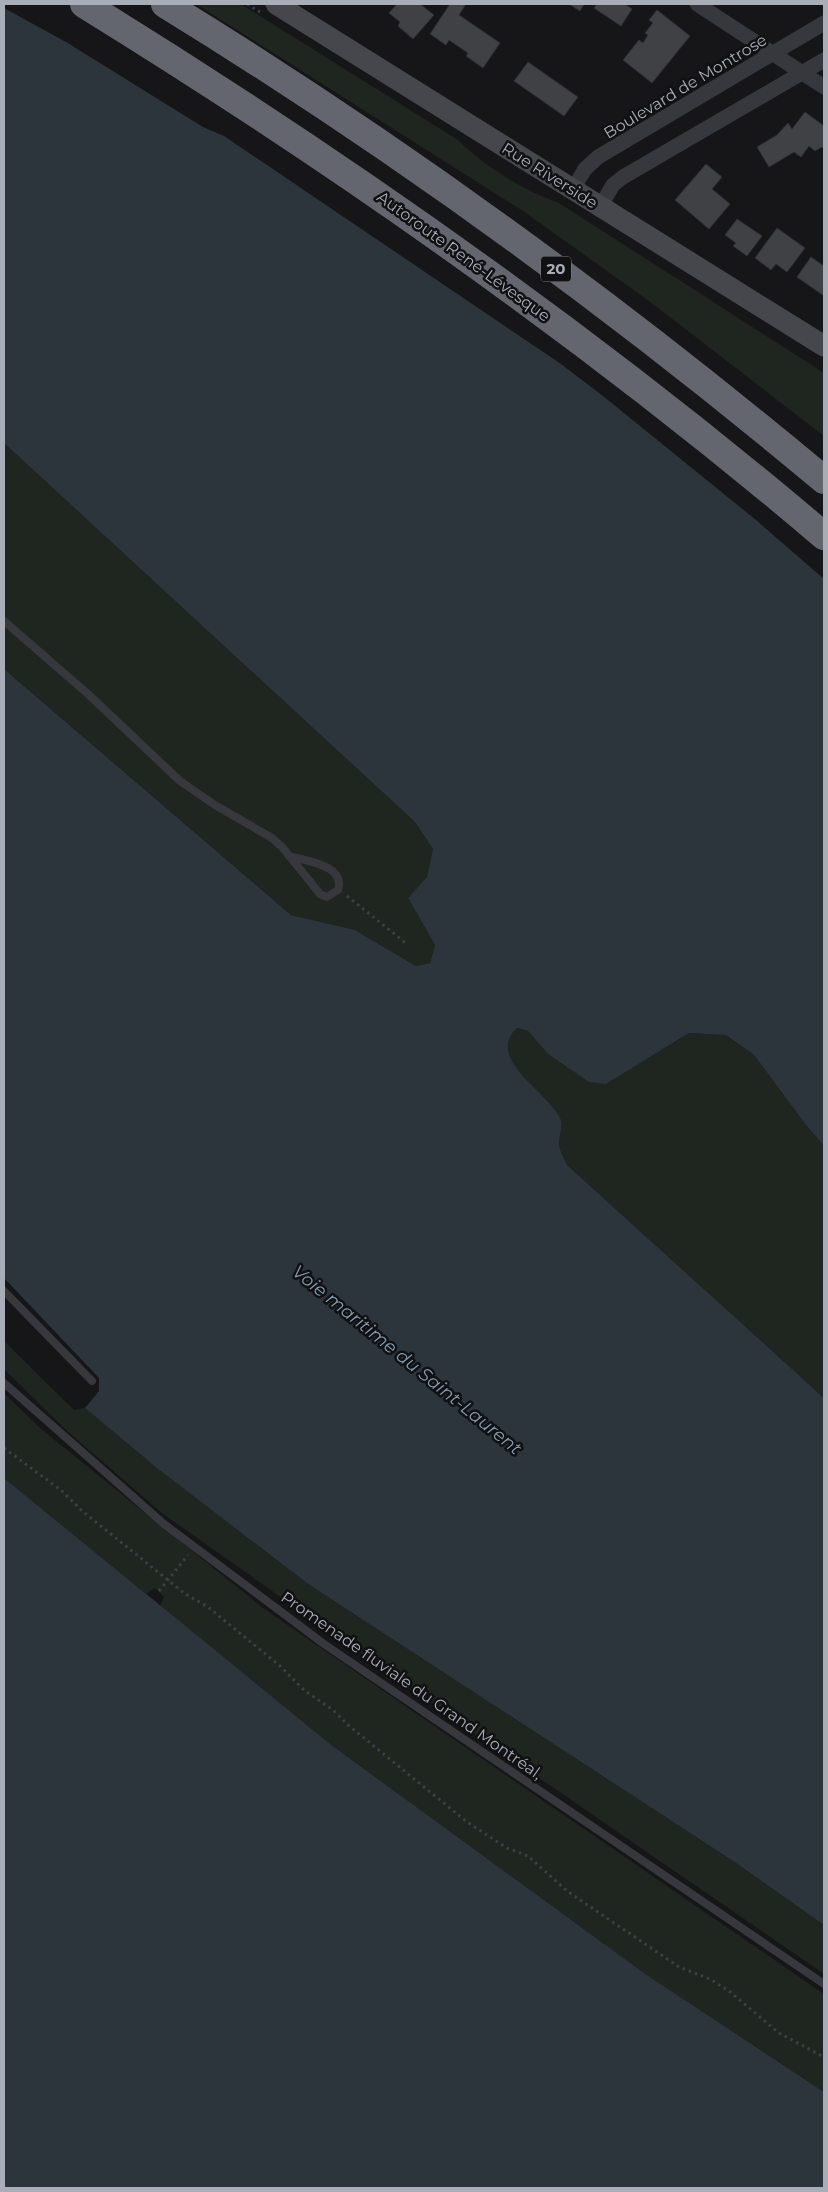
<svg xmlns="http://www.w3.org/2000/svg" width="828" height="2192" font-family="Montserrat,sans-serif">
<rect width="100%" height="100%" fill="#161618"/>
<!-- green -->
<g fill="#1e261f">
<path d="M196 4H241L458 140C485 167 523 190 559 203L824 373V436L649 301 523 211Z"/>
<path d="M4 443 415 822 433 849 427 877 408 898 435 945 430 963 416 966 355 930 291 915 4 669Z"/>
<path d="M517 1028 528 1031 548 1054 589 1081 606 1084 689 1033 726 1035 754 1055 806 1125 824 1146V1398L567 1165C564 1158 559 1150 559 1143 559 1136 563 1126 561 1120 551 1093 484 1061 517 1028Z"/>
<path d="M4 1341 74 1410 85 1408 158 1469 308 1584 733 1861 824 1925V1974L468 1729 163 1514 67 1431 4 1369Z"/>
<path d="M4 1393 41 1429 263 1608 824 1994V2092L644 1973 330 1744 160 1606 164 1597 155 1588 146 1594 4 1478Z"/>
</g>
<!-- water -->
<g fill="#2c353c">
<path d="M4 8 66 42 203 127 224 136 561 364 603 396 756 520 824 579V1146L806 1125 754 1055 726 1035 689 1033 606 1084 589 1082 548 1054 528 1031 517 1028C484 1060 551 1093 561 1120 563 1126 559 1136 559 1143 559 1150 564 1158 567 1165L824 1398V1925L733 1861 308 1584 158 1469 85 1408 99 1391V1378L4 1278V669L291 915 355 930 416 966 430 963 435 945 408 898 427 877 433 849 415 822 4 443Z"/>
<path d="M4 1478 330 1744 644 1973 824 2092V2188H4Z"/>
</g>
<!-- building -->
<g fill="#404145" stroke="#303034">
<path d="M397 4H420L434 15 413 39 398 26 400 22 389 13Z"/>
<path d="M450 4H466L459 15 500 43 483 68 466 56 468 53 449 40 446 45 430 34Z"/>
<path d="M569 4H584L580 11Z"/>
<path d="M597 4H625L632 9 621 26 594 8Z"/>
<path d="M657 10 690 36 652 83 623 60 639 40 643 43 648 35 645 33 653 23 649 20Z"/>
<path d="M528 62 578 97 564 116 514 81Z"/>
<path d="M805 112 824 126V149L822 147 815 151 809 146 801 157 794 152 769 167 757 147 777 135 788 123 792 129Z"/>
<path d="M706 164 722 177 712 189 730 204 709 229 675 200Z"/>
<path d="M737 219 762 236 747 256 733 246 736 243 725 235Z"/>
<path d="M777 228 805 248 787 272 776 264 771 270 755 258Z"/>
<path d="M811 257 824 266V296L797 277Z"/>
</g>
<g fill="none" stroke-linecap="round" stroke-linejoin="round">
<!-- path -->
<g stroke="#3d3f44" stroke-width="3" stroke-dasharray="2.5 4" stroke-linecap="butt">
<path d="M247 4 260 12"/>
<path d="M347 896 407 944"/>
<path d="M4 1448 62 1491 81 1510 184 1593 208 1607 280 1666 305 1691 333 1710 348 1725 467 1822 507 1848 528 1856 567 1891 679 1967 710 1979 729 1991 779 2033 824 2057"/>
<path d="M159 1591 188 1555"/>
</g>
<!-- lane -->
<g stroke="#37383d" stroke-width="8">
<path d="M4 621 88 694 180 781 215 805 272 838 283 848 320 894 327 897 338 890C346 865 306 861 289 856"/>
<path d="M4 1291 92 1381"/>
<path d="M4 1383 164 1524 324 1644 824 1984"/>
</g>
<!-- street -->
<g stroke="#37383d" stroke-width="15">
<path d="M697 4 824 87"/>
<path d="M573 189 585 169 598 157 824 23"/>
<path d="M600 207 613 185 623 177 824 60"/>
</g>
<!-- secondary -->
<path stroke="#45474d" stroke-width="21" d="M276 4 824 346"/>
<!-- highway -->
<g stroke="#63666e" stroke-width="28">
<path d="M84 4C343 164 592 339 824 536"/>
<path d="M165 4C396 146 616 306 824 480"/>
</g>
</g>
<g text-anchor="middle" stroke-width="5" stroke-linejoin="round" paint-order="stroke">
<!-- shield labels -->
<rect fill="#111113" stroke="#7b7e86" stroke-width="1" x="541" y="256.5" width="30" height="25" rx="4"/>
<g font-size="15" font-weight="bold" fill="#a8adb8">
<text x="556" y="274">20</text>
</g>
<!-- street labels -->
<g font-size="16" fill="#a8adb8" stroke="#111113">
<text transform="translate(685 86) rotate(-31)" y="6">Boulevard de Montrose</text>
<text transform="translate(550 175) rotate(32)" y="6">Rue Riverside</text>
<text transform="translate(464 256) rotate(36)" y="6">Autoroute René-Lévesque</text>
<text transform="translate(412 1685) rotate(35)" y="6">Promenade fluviale du Grand Montréal,</text>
</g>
<!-- water labels -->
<g font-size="18" font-style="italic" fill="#7f9bb3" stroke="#111113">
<text transform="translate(407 1360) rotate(39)" y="6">Voie maritime du Saint-Laurent</text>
</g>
</g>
<!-- border -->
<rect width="828" height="2192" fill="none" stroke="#a8adb8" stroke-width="10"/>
</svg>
